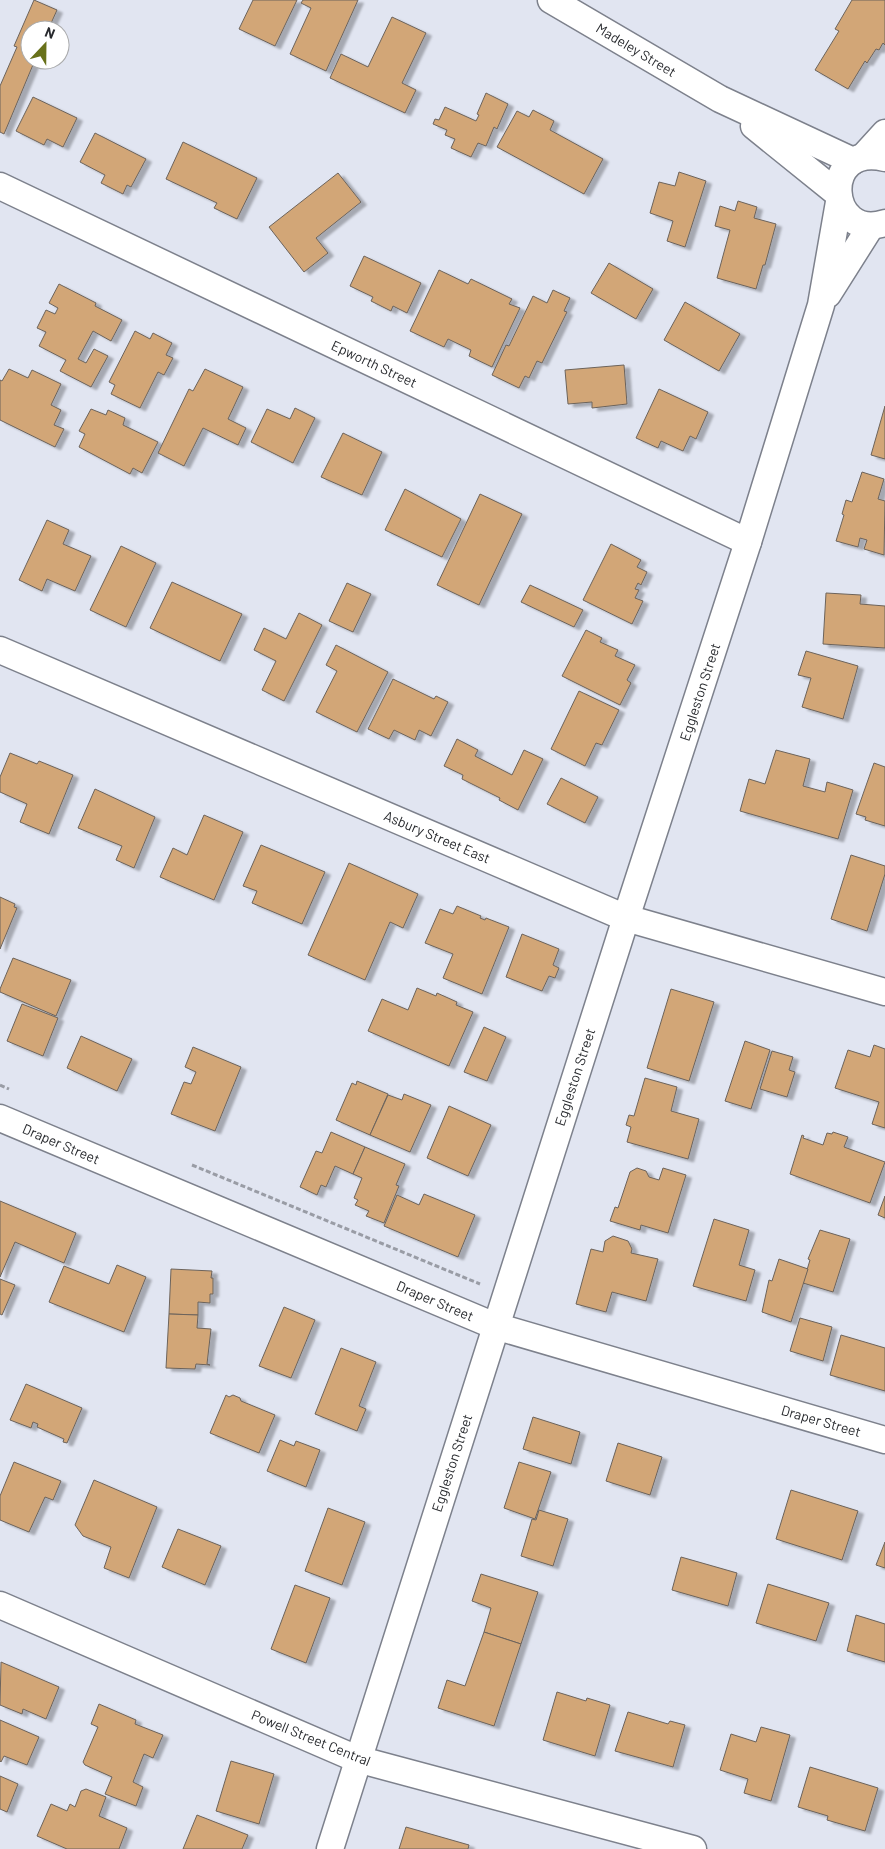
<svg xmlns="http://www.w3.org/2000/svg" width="885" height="1849" font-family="Barlow,sans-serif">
<defs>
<filter id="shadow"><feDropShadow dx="5.5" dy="3" stdDeviation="1" flood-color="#0004"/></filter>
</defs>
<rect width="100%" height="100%" fill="#e1e5f1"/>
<!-- building -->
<g fill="#d2a677" stroke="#6c635b" filter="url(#shadow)">
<path d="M34 0 57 10 48 30H30V60H35L4 134 0 132V86L17 47 14 46Z"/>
<path d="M253 0H297L275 46 239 29Z"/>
<path d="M303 0H358L326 71 290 54 311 8 301 3Z"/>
<path d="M852 0H885V45L883 43 879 50 876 49 867 63 865 61 848 89 815 70 839 31 835 29Z"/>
<path d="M392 17 426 33 402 83 416 90 405 113 330 78 341 54 368 67Z"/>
<path d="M486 93 508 104 497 129 494 127 486 146 478 143 471 157 451 148 455 139 445 135 447 130 433 124 435 119 439 120 445 107 476 121 479 115 477 114Z"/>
<path d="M33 97 77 118 63 147 47 139 44 145 16 131Z"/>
<path d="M533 110 554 121 550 130 603 159 584 194 497 147 517 111 529 117Z"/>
<path d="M95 133 146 159 131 187 127 185 123 194 101 183 105 175 80 162Z"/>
<path d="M183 142 257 178 237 219 214 208 217 203 166 179Z"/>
<path d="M679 172 706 181 685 247 667 241 673 221 650 213 659 182 675 186Z"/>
<path d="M338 173 361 202 316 238 328 253 304 272 269 227Z"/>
<path d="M738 201 757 207 754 218 776 224 765 265H763L756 289 717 278 730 230 715 226 720 206 735 211Z"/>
<path d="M364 256 421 283 407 313 393 306 391 311 371 301 373 297 350 286Z"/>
<path d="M609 263 653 289 636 319 591 293Z"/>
<path d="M439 270 468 284 471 279 512 299 509 304 520 308 492 367 469 356 471 350 448 339 444 347 410 331Z"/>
<path d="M59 284 96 303 95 306 122 320 111 341 93 331 78 359 86 363 94 349 108 356 91 387 60 371 66 360 39 346 46 332 37 328 46 310 55 314 58 308 49 303Z"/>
<path d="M553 290 570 298 564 311 567 312 542 363 537 361 529 378 525 376 519 388 492 375 506 345 509 346 533 296 547 303Z"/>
<path d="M685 302 740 334 719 371 664 340Z"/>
<path d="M135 331 150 339 153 333 172 343 166 355 173 358 164 375 158 372 140 408 111 394 115 385 109 382Z"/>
<path d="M624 365 627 404 592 408V402L568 404 565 370Z"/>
<path d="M9 369 28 378 32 370 61 384 51 405 61 410 54 425 64 429 55 447 0 420V380L2 381Z"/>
<path d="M205 369 243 387 228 419 246 428 238 445 203 428 184 466 158 453 189 389 193 391Z"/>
<path d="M659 389 708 412 696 439 690 436 683 451 661 441 658 448 636 438Z"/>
<path d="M885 406V459L871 455Z"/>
<path d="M295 408 315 418 293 463 251 442 267 409 290 419Z"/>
<path d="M91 409 106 415 108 410 125 418 123 425 158 442 142 473 133 468 130 474 79 447 85 434 79 431Z"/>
<path d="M343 433 382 452 362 495 321 477Z"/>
<path d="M862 472 884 479 878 499 885 501 884 555 864 549 867 540 860 538 858 547 836 541 844 515 842 514 846 500 852 502Z"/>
<path d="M405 489 461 519 442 557 385 530Z"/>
<path d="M480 494 522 514 479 605 437 585Z"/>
<path d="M47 520 69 530 63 544 91 556 75 591 47 579 42 591 19 580Z"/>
<path d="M611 544 641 560 637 567 647 572 641 585 638 583 635 589 639 590 635 598 643 601 632 624 583 600Z"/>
<path d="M121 546 156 563 126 627 90 610Z"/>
<path d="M172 582 242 614 220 661 150 628Z"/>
<path d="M347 583 371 594 353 632 329 621Z"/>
<path d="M530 585 583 610 574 627 521 602Z"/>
<path d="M826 593 861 595 860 604 885 606V648L823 644Z"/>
<path d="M299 613 322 625 284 701 262 690 276 661 254 650 264 628 286 639Z"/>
<path d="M586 630 602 638 600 642 618 650 615 656 635 665 627 680 631 683 620 705 562 676Z"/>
<path d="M336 645 388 672 357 732 316 712 337 671 326 665Z"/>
<path d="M806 651 858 666 843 719 802 707 811 678 798 675Z"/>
<path d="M393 679 434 699 436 696 448 702 431 736 419 730 415 740 394 730 389 739 368 729Z"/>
<path d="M579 691 619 710 602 745 596 743 585 766 551 749Z"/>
<path d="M457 739 478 750 475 756 512 775 524 750 543 759 518 810 499 800 500 798 462 779 463 775 444 766Z"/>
<path d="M776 750 810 759 803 786 825 792 827 782 853 790 838 839 740 811 749 779 765 784Z"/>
<path d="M10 753 37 764 39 761 73 775 49 834 20 822 27 804 0 792V777Z"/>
<path d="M874 763 885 767V826L865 820 866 817 856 814Z"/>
<path d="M561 778 598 797 585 823 547 804Z"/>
<path d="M95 789 155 817 134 868 116 860 122 846 78 828Z"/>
<path d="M204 815 243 832 214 900 160 877 173 848 187 855Z"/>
<path d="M261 845 325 872 302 924 252 903 257 891 243 886Z"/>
<path d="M851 855 885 866V874L867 931 831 919Z"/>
<path d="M349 863 418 894 403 928 390 922 365 980 308 955Z"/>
<path d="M0 897 15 904 14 907 17 908 0 949Z"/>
<path d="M457 906 481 916 480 918 485 920 486 918 509 927 482 994 443 978 453 954 425 943 440 909 453 914Z"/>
<path d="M522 934 559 949 553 965 559 968 555 978 549 976 542 991 506 977Z"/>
<path d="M13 958 71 980 56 1016 0 992V989Z"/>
<path d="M417 988 436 996 437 993 457 1002 456 1005 473 1012 449 1066 368 1031 382 999 408 1010Z"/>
<path d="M671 989 714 1002 689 1081 647 1068Z"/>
<path d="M22 1004 58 1018 43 1056 7 1041Z"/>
<path d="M484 1027 506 1037 487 1081 464 1072Z"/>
<path d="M81 1036 132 1059 117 1091 67 1068Z"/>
<path d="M745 1041 770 1050 751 1109 725 1101Z"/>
<path d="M874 1045 885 1049V1128L872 1124 879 1102 835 1088 848 1050 870 1057Z"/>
<path d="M193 1047 241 1067 215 1131 171 1114 184 1082 191 1084 196 1072 185 1067Z"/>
<path d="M772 1051 793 1057 789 1070 795 1072 787 1097 760 1089Z"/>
<path d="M645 1078 677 1087 671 1111 699 1119 688 1159 627 1142 631 1127 626 1125 629 1115 634 1116Z"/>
<path d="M357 1081 388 1094 370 1135 336 1120 352 1083 356 1085Z"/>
<path d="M404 1094 431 1105 410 1152 370 1135 388 1095 402 1100Z"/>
<path d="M449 1106 491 1125 468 1176 427 1158Z"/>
<path d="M331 1132 365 1147 353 1174 335 1166 326 1187 321 1185 317 1195 300 1187 316 1151 322 1153Z"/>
<path d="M833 1132 848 1137 844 1147 885 1162 870 1203 790 1174 802 1135 804 1136 803 1138 823 1145 827 1133 832 1134Z"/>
<path d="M365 1147 405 1164 396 1185 399 1186 384 1223 366 1216 369 1211 355 1205 358 1200 354 1198 362 1178 353 1174Z"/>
<path d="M637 1168 646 1171 649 1177 659 1180 663 1168 686 1175 668 1233 641 1225 640 1230 610 1221 615 1207 618 1208 630 1172Z"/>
<path d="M424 1194 475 1215 458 1257 384 1226 397 1195 419 1205Z"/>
<path d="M885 1196V1218L878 1215Z"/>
<path d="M0 1201 76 1233 64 1263 15 1242 0 1277Z"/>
<path d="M714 1219 749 1230 739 1265 755 1270 746 1301 693 1286Z"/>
<path d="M820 1230 850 1239 833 1292 803 1283 810 1260 808 1259Z"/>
<path d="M613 1236 628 1241 632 1249 631 1253 658 1259 646 1301 612 1292 606 1312 576 1304 591 1249 603 1252 605 1241Z"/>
<path d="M779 1259 808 1269 791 1322 762 1312 769 1280 772 1281Z"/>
<path d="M117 1265 146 1277 124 1332 49 1302 64 1266 109 1284Z"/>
<path d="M171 1269 212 1271 211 1278H213V1294H210V1303L198 1302V1315L169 1314Z"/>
<path d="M0 1279 15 1285 2 1315 0 1314Z"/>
<path d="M284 1307 315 1320 291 1378 259 1366Z"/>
<path d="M169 1314 198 1315 197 1328 211 1329 207 1364 210 1365 196 1364 195 1369 166 1368Z"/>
<path d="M800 1318 832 1327 823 1361 790 1351Z"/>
<path d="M841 1335 885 1348V1391L830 1375Z"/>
<path d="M341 1348 376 1362 359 1406 366 1409 357 1431 315 1414Z"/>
<path d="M26 1384 82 1408 67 1443 63 1442 64 1439 37 1427 38 1424 33 1422 31 1428 10 1420Z"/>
<path d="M226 1395 229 1397 233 1395 240 1398 241 1401 275 1415 259 1453 210 1433Z"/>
<path d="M533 1417 580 1432 571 1464 523 1449Z"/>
<path d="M280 1440 294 1446 296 1441 320 1450 306 1487 267 1471Z"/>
<path d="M618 1443 662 1457 650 1495 606 1481Z"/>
<path d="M14 1462 61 1481 53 1500 45 1497 29 1532 0 1520V1496Z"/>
<path d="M519 1462 551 1472 535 1519 504 1508Z"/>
<path d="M94 1480 157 1507 129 1578 104 1568 111 1547 83 1536 75 1525Z"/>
<path d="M791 1490 858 1511 842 1560 776 1539Z"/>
<path d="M328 1508 365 1522 342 1585 305 1571Z"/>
<path d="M539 1510 568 1519 553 1566 521 1556 532 1519 536 1520Z"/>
<path d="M178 1529 221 1546 205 1585 162 1567Z"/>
<path d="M885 1542V1568L876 1565Z"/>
<path d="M681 1557 737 1573 728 1606 672 1590Z"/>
<path d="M481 1574 538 1592 521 1644 484 1632 491 1608 472 1601Z"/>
<path d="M768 1584 829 1603 816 1641 756 1623Z"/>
<path d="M295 1585 330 1598 306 1663 271 1649Z"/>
<path d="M856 1615 885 1624V1662L847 1651Z"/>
<path d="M484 1632 521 1644 494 1726 438 1708 447 1680 465 1686Z"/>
<path d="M1 1662 59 1687 46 1719 23 1709 22 1714 0 1705Z"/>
<path d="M557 1692 586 1701 587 1698 610 1705 595 1756 543 1740Z"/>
<path d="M99 1704 136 1720 135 1724 163 1735 153 1758 144 1754 133 1782 143 1787 136 1806 105 1794 112 1777 85 1765 83 1762 98 1727 91 1724Z"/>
<path d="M628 1712 668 1724 670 1721 685 1725 673 1767 615 1751Z"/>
<path d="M0 1720 39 1737 27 1765 4 1756 1 1762 0 1761Z"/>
<path d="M761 1727 790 1735 771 1801 744 1793 748 1779 720 1770 731 1734 756 1742Z"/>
<path d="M231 1761 274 1774 259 1824 216 1811Z"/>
<path d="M810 1767 878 1788 865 1831 827 1820 828 1816 798 1807Z"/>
<path d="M0 1776 18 1784 7 1812 0 1809Z"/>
<path d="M86 1789 106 1797 99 1816 127 1828 119 1849H67L37 1836 51 1804 67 1811 70 1804 75 1807 81 1791Z"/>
<path d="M197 1815 248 1835 242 1849H183Z"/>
<path d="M406 1827 469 1845 468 1849H399Z"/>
</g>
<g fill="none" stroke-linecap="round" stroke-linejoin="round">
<!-- street casing -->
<g stroke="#7d818c" stroke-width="29">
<g id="street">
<path d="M551 0 720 99 853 161"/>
<path d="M754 126 837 193"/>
<path d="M864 156 885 133"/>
<path d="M885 158C819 142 827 242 885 223"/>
<path d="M0 186 748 542"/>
<path d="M828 294 871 226"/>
<path d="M0 650 626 918 885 992"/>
<path d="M0 1118 495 1326 885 1440"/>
<path d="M0 1605 357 1759 693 1849"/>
<path d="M330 1849 626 918 748 542 821 305 839 202"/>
</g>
</g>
<!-- path -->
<g stroke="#999ca5" stroke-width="3" stroke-dasharray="5 2.5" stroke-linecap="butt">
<path d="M0 1085 9 1089"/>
<path d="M192 1165 480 1284"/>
</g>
<!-- street -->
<use href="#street" stroke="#fff" stroke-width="26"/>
</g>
<g text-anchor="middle" stroke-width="4.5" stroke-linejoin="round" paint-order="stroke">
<!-- street labels -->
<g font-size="14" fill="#282a2e" stroke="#fff">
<text transform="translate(636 50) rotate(31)" y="5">Madeley Street</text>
<text transform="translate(374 364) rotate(25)" y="5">Epworth Street</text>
<text transform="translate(700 692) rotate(-72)" y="5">Eggleston Street</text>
<text transform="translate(437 837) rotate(23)" y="5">Asbury Street East</text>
<text transform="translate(575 1077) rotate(-72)" y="5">Eggleston Street</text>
<text transform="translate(61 1144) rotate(23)" y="5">Draper Street</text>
<text transform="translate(435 1301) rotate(23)" y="5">Draper Street</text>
<text transform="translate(821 1421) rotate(16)" y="5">Draper Street</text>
<text transform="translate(452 1463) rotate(-72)" y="5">Eggleston Street</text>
<text transform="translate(311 1738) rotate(22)" y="5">Powell Street Central</text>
</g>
</g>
<!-- north arrow -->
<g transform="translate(45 45) rotate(22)"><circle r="24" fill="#ffffff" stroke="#a9aaab"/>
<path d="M0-4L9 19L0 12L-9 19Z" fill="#68711a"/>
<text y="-8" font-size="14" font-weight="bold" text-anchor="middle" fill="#282a2e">N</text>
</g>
</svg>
